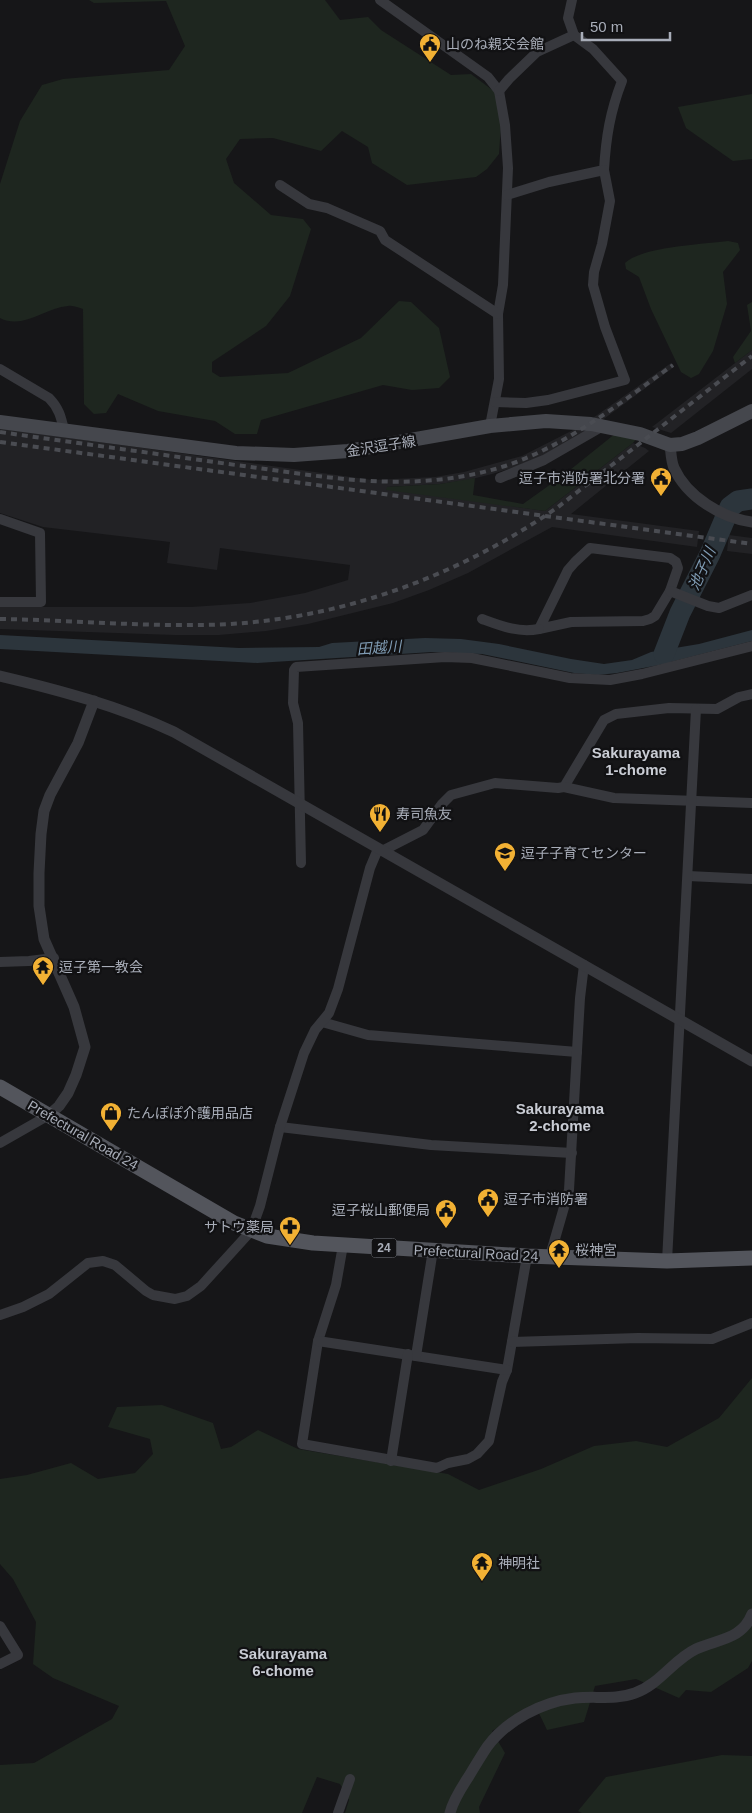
<svg xmlns="http://www.w3.org/2000/svg" width="752" height="1813" font-family="Arial,'Noto Sans JP',sans-serif">
<rect width="100%" height="100%" fill="#161618"/>
<!-- built -->
<g fill="#222225">
<path d="M752 350V369L671 433 652 427Z"/>
<path d="M671 363 674 367 601 421 590 420Z"/>
<path d="M0 428 372 480 435 477 464 472 522 456 577 428 590 429 542 456 518 466 492 474 468 480 440 484 387 487 545 511 633 443 645 448 649 451 571 514 699 531 697 547 552 527 468 573 429 590 393 603 308 624 266 631 219 635H175L0 629V607H191L250 603 305 593 348 580 350 565 220 548 217 570 167 563 170 542 43 527 0 513Z"/>
<path d="M729 535 752 538V554L727 551Z"/>
</g>
<!-- green -->
<g fill="#1e261f">
<path d="M89 0H325L340 20 368 17 381 30 451 75 471 74 495 92 501 125 499 154 487 169 476 177 407 185 372 163 368 147 342 131 321 151 273 138 240 139 226 159 234 183 271 215 303 219 311 229 290 296 266 326 212 362V372L220 377 288 373 361 338 399 301 411 302 439 328 450 377 439 388 412 390 383 385 261 420 257 434H235L215 421 158 411 118 394 106 413 94 414 84 404 83 309C79 308 73 305 68 306 45 308 23 330 0 318V184L20 121 42 85 63 79 169 70 185 46 166 1 94 3Z"/>
<path d="M752 94V159L733 161 686 128 678 107Z"/>
<path d="M728 241 738 243 740 250 723 272 727 304 713 351 699 374 691 378 681 372 651 309 639 277 626 269 625 263C641 247 704 244 728 241Z"/>
<path d="M752 302V350L735 363 733 357 751 331 747 305Z"/>
<path d="M616 433 638 437 633 443 545 511 386 490 387 487 440 484 475 478 473 495 523 504 565 474Z"/>
<path d="M752 1378V1661L748 1668 711 1692 686 1690 679 1698 636 1679 595 1686 584 1722 547 1730 535 1705 492 1731 505 1753 479 1807 480 1813H345L349 1800 340 1784 317 1777 302 1813H0V1765L34 1763 112 1719 119 1706 53 1678 33 1664 36 1622 13 1579 0 1564V1479L27 1475 71 1463 98 1479 135 1473 153 1454 150 1439 108 1427 117 1407 162 1405 213 1423 221 1449 231 1447 258 1430 298 1449 448 1474 479 1490 541 1469 594 1446 636 1441 667 1447 719 1418Z"/>
<path d="M722 1755 752 1756V1813H582L578 1811 606 1777Z"/>
</g>
<!-- water -->
<path fill="#2c353c" d="M752 630V641L659 665 617 673 598 675 574 673 482 654 432 652 257 663 0 649V635L239 648 319 647 332 643 425 638 461 639 499 644 571 659 604 664 632 660 651 652 699 644Z"/>
<g fill="none" stroke-linecap="round" stroke-linejoin="round">
<!-- river -->
<path stroke="#2c353c" stroke-width="21" d="M664 654 680 613 710 554 730 507 738 501 752 499"/>
<!-- minor -->
<g stroke="#37383d" stroke-width="10">
<path d="M380 0 488 77 499 91 505 125 508 168 503 285 498 314 499 379 490 426"/>
<path d="M499 91 509 79 537 52 574 35"/>
<path d="M280 185 309 204 327 208 380 231 385 240 498 314"/>
<path d="M507 195 549 182 604 170C606 137 610 112 622 81L593 49 574 35 568 18 572 0"/>
<path d="M0 369 49 398C59 408 61 417 64 430"/>
<path d="M495 402 526 403 548 400 625 380 605 327 593 285 594 272 602 244 610 201 604 170"/>
<path d="M500 478 544 460 603 426"/>
<path d="M0 519 40 533 41 602H0"/>
<path d="M590 548 670 558 676 562 678 568 670 591 655 616 650 619 643 621 571 622 539 629 568 570 575 562Z"/>
<path d="M670 591 708 606 719 608 752 595"/>
<path d="M482 619C501 626 518 633 539 629"/>
<path d="M564 787 604 720 616 714 669 708 717 709 739 697 752 694"/>
<path d="M382 851 423 830 442 804 451 795 495 783 558 788 564 787 614 798 752 803"/>
<path d="M301 863 298 723 293 703 294 670 296 667 445 657 472 658 570 678 610 680 642 674 752 646"/>
<path d="M688 876 752 879"/>
<path d="M0 962 29 961 54 958"/>
<path d="M322 1022 368 1035 577 1052"/>
<path d="M280 1127 431 1145 572 1153"/>
<path d="M0 1143 49 1115"/>
<path d="M343 1245 336 1285 318 1341 302 1444 437 1468 448 1463 468 1459 477 1454 489 1441 502 1382 507 1370 527 1256"/>
<path d="M550 1256 569 1190 580 998 584 965"/>
<path d="M667 1261 696 709"/>
<path d="M0 1315 23 1307 49 1294 88 1263 103 1261 115 1265 146 1291 153 1295 175 1299 187 1296 201 1286 251 1231 260 1206 280 1127 304 1053 315 1030 329 1013 338 989 370 868 378 849"/>
<path d="M318 1341 507 1370"/>
<path d="M512 1342 638 1338 712 1339 752 1323"/>
<path d="M416 1356 433 1250"/>
<path d="M391 1461 408 1354"/>
<path d="M0 1626 18 1655 0 1664"/>
<path d="M338 1813 350 1779"/>
</g>
<!-- tertiary -->
<g stroke="#37383d" stroke-width="11">
<path d="M670 445C671 452 671 461 674 468 687 497 722 518 752 522"/>
<path d="M0 676C59 690 119 706 174 732L752 1061"/>
<path d="M49 1115 59 1106 68 1093 76 1075 85 1047 74 1007 44 939 39 906V873L41 834 44 811 50 795 78 743 94 701"/>
<path d="M450 1813C453 1800 462 1787 469 1776 475 1766 481 1756 487 1747 507 1720 542 1702 575 1698 595 1696 616 1700 635 1693 660 1684 673 1660 696 1649 717 1639 742 1640 752 1614"/>
</g>
<!-- secondary -->
<path stroke="#45474d" stroke-width="14" d="M0 422 236 453 294 455 348 451 490 426 546 421 591 424 640 434 670 445 682 444 698 438 752 411"/>
<!-- primary -->
<path stroke="#53555c" stroke-width="15" d="M0 1087 234 1223 267 1236 313 1243 527 1256 667 1261 752 1258"/>
<!-- rail -->
<g stroke="#4a4c52" stroke-width="4" stroke-dasharray="6 5" stroke-linecap="butt">
<path d="M0 432C76 443 152 453 228 464 324 476 410 496 505 466 568 445 620 403 673 365"/>
<path d="M0 442 752 544"/>
<path d="M0 619C67 620 134 626 200 625 328 624 453 580 558 507L752 356"/>
</g>
</g>
<!-- icons -->
<defs>
<g id="civic-pin" transform="scale(1.125)"><path d="M0 17L-7.5 6A9.5 9.5 0 1 1 7.5 6Z" fill="#f2b134" stroke="#111113"/><path d="M-.6-6.5H3V-4.5H.6V-3L4-1V1h2V6H-6V1h2V-1L-.6-3ZM-1.2 2.5V6h2.4V2.5Z" fill="#111"/></g>
<g id="restaurant-pin" transform="scale(1.125)"><path d="M0 17L-7.5 6A9.5 9.5 0 1 1 7.5 6Z" fill="#f2b134" stroke="#111113"/><path d="M-5-6h1v4h1v-4h1v4h1v-4h1v5L-1.5 .5V6h-2V.5L-5-1ZM5-6V6H3V1.5H1.5Q1.5-4 5-6Z" fill="#111"/></g>
<g id="school-pin" transform="scale(1.125)"><path d="M0 17L-7.5 6A9.5 9.5 0 1 1 7.5 6Z" fill="#f2b134" stroke="#111113"/><path d="M0-5L7-2L0 1L-7-2ZM-4 1L0 2.5L4 1V4Q0 6-4 4Z" fill="#111"/></g>
<g id="temple-pin" transform="scale(1.125)"><path d="M0 17L-7.5 6A9.5 9.5 0 1 1 7.5 6Z" fill="#f2b134" stroke="#111113"/><path d="M0-6L5-2H3V0L6.5 2.5H4V6H1.5V3h-3V6H-4V2.5H-6.5L-3 0V-2H-5Z" fill="#111"/></g>
<g id="shop-pin" transform="scale(1.125)"><path d="M0 17L-7.5 6A9.5 9.5 0 1 1 7.5 6Z" fill="#f2b134" stroke="#111113"/><path d="M-5-2.5h2.3a2.7 3.5 0 0 1 5.4 0H5L5.5 6h-11ZM-1.5-2.5h3a1.5 2.3 0 0 0-3 0Z" fill="#111"/></g>
<g id="pharmacy-pin" transform="scale(1.125)"><path d="M0 17L-7.5 6A9.5 9.5 0 1 1 7.5 6Z" fill="#f2b134" stroke="#111113"/><path d="M-2-6h4v4h4v4h-4v4h-4v-4h-4v-4h4Z" fill="#111"/></g>
</defs>
<g fill-rule="evenodd">
<use href="#civic-pin" x="430" y="44"/>
<use href="#civic-pin" x="661" y="478"/>
<use href="#restaurant-pin" x="380" y="814"/>
<use href="#school-pin" x="505" y="853"/>
<use href="#temple-pin" x="43" y="967"/>
<use href="#shop-pin" x="111" y="1113"/>
<use href="#civic-pin" x="488" y="1199"/>
<use href="#civic-pin" x="446" y="1210"/>
<use href="#pharmacy-pin" x="290" y="1227"/>
<use href="#temple-pin" x="559" y="1250"/>
<use href="#temple-pin" x="482" y="1563"/>
</g>
<g text-anchor="middle" stroke-width="4.5" stroke-linejoin="round" paint-order="stroke">
<!-- shield labels -->
<rect fill="#111113" stroke="#7b7e86" stroke-width="1" x="371.5" y="1238.5" width="25" height="19" rx="4"/>
<g font-size="12" font-weight="bold" fill="#a8adb8">
<text x="384" y="1252">24</text>
</g>
<!-- poi labels -->
<g font-size="14" fill="#a8adb8" stroke="#111113" text-anchor="start">
<text x="446" y="49">山のね親交会館</text>
<text x="645" y="483" text-anchor="end">逗子市消防署北分署</text>
<text x="396" y="819">寿司魚友</text>
<text x="521" y="858">逗子子育てセンター</text>
<text x="59" y="972">逗子第一教会</text>
<text x="127" y="1118">たんぽぽ介護用品店</text>
<text x="504" y="1204">逗子市消防署</text>
<text x="430" y="1215" text-anchor="end">逗子桜山郵便局</text>
<text x="274" y="1232" text-anchor="end">サトウ薬局</text>
<text x="575" y="1255">桜神宮</text>
<text x="498" y="1568">神明社</text>
</g>
<!-- street labels -->
<g font-size="14" fill="#a8adb8" stroke="#111113">
<text transform="translate(381 446) rotate(-9)" y="5">金沢逗子線</text>
<text transform="translate(83 1135) rotate(30)" y="5">Prefectural Road 24</text>
<text transform="translate(476 1253) rotate(3)" y="5">Prefectural Road 24</text>
</g>
<!-- water labels -->
<g font-size="15" font-style="italic" fill="#7f9bb3" stroke="#111113">
<text transform="translate(702 569) rotate(-66)" y="5">池子川</text>
<text transform="translate(379 648) rotate(-4)" y="5">田越川</text>
</g>
<!-- neighbourhood labels -->
<g font-size="15" font-weight="bold" fill="#c9ccd4" stroke="#111113">
<text x="636" y="758">Sakurayama<tspan x="636" dy="17">1-chome</tspan></text>
<text x="560" y="1114">Sakurayama<tspan x="560" dy="17">2-chome</tspan></text>
<text x="283" y="1659">Sakurayama<tspan x="283" dy="17">6-chome</tspan></text>
</g>
</g>
<!-- scale -->
<path d="M582 32v8h88v-8" fill="none" stroke="#a8adb8" stroke-width="2.5"/>
<text x="590" y="32" font-size="15" fill="#a8adb8" stroke="#111113" stroke-width="4" paint-order="stroke">50 m</text>
</svg>
